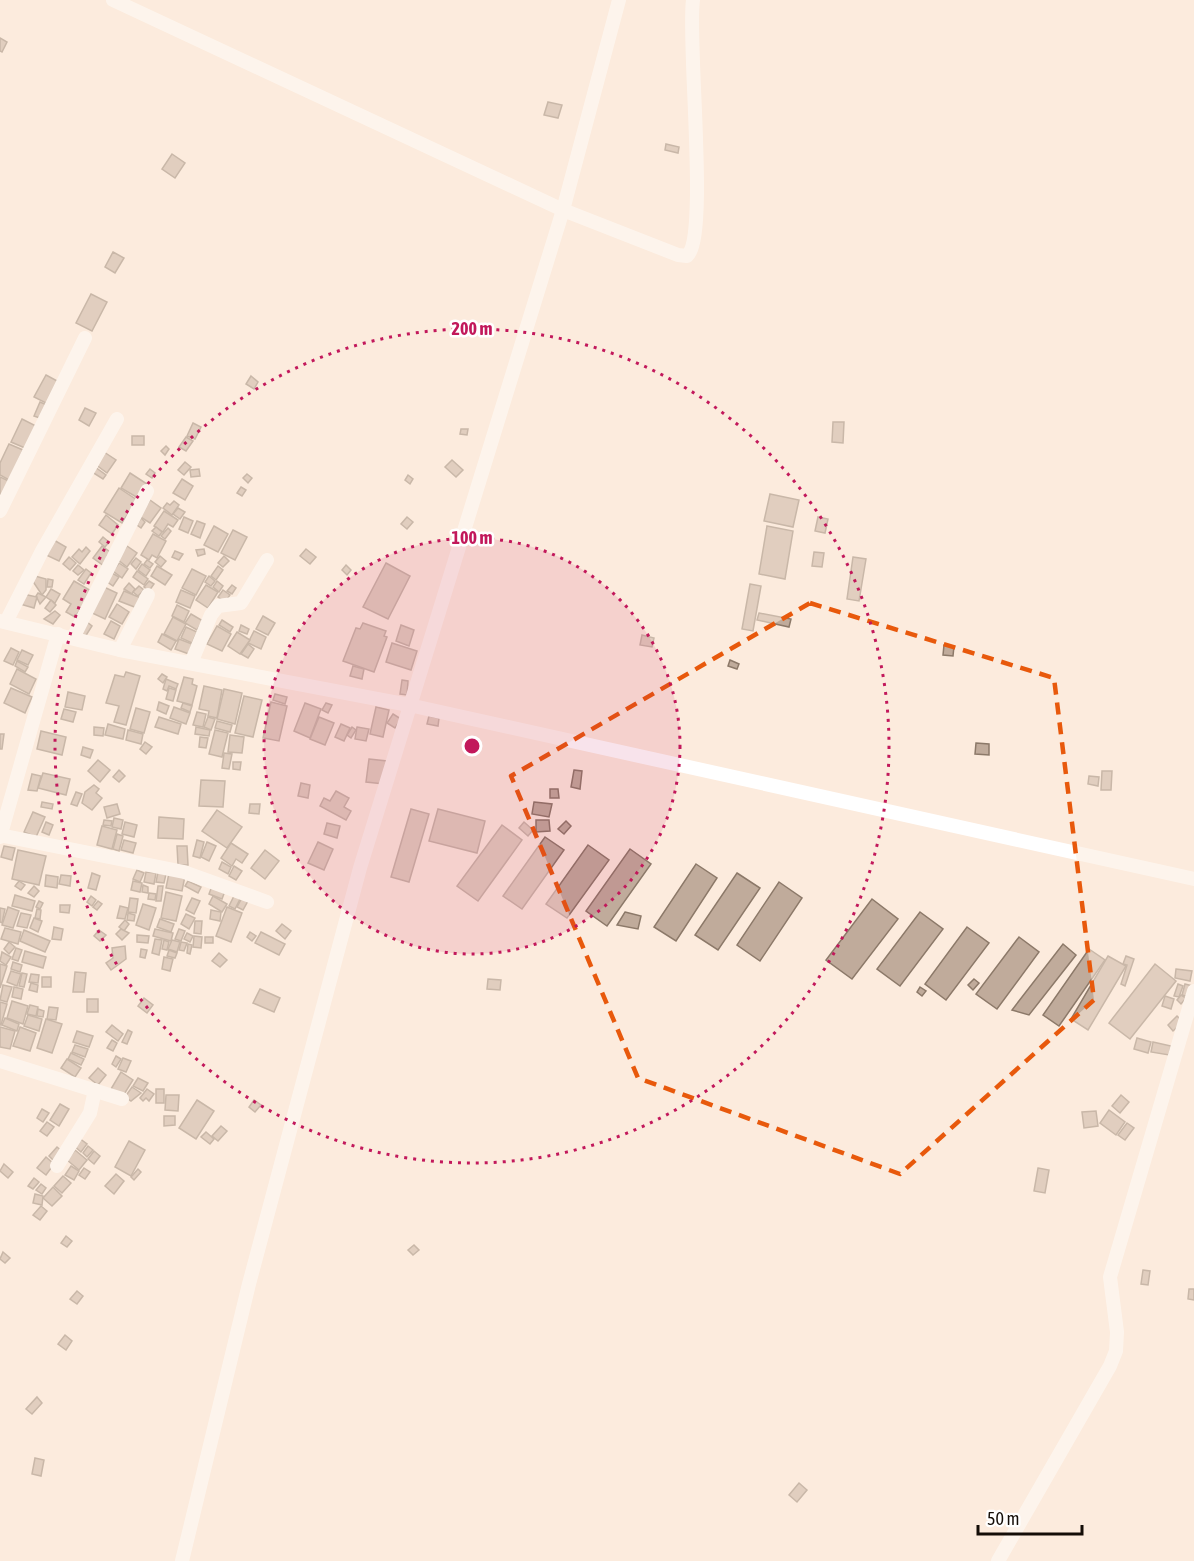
<svg xmlns="http://www.w3.org/2000/svg" width="1194" height="1561" font-family="'Asap Condensed',sans-serif">
<rect width="100%" height="100%" fill="#fcebdd"/>
<!-- building -->
<g fill="#c0ab9b" stroke="#8c7969" stroke-width="1.5">
<path d="M0 38 7 42 2 52 0 51Z"/>
<path d="M548 102 562 105 558 118 544 115Z"/>
<path d="M666 144 679 147 678 153 665 150Z"/>
<path d="M172 154 185 163 175 178 162 169Z"/>
<path d="M113 252 124 258 115 273 105 267Z"/>
<path d="M91 294 107 302 92 331 76 323Z"/>
<path d="M46 375 61 383 50 405 34 397Z"/>
<path d="M251 376 258 382 254 389 246 384Z"/>
<path d="M40 402 49 406 43 419 34 416Z"/>
<path d="M85 408 96 413 89 426 79 420Z"/>
<path d="M22 419 36 426 25 448 11 442Z"/>
<path d="M833 422H844L843 443 832 442Z"/>
<path d="M193 423 201 427 195 439 187 436Z"/>
<path d="M461 429H468L467 435 460 434Z"/>
<rect x="132" y="436" width="12" height="9"/>
<path d="M186 437 193 441 186 451 179 447Z"/>
<path d="M9 444 23 450 9 480 0 475V463Z"/>
<path d="M166 446 169 449 165 455 161 451Z"/>
<path d="M104 452 116 460 107 473 95 464Z"/>
<path d="M452 460 463 470 456 477 445 467Z"/>
<path d="M185 462 191 467 184 475 178 470Z"/>
<path d="M95 467 106 475 103 479 92 472Z"/>
<path d="M150 469 155 473 152 478 146 474Z"/>
<path d="M199 469 200 476 191 477 190 470Z"/>
<path d="M130 473 147 484 138 498 121 488Z"/>
<path d="M247 474 252 478 248 483 243 478Z"/>
<path d="M408 475 413 479 410 484 405 480Z"/>
<path d="M0 477 11 482 0 500Z"/>
<path d="M182 479 193 486 185 500 173 493Z"/>
<path d="M241 487 246 490 242 496 237 493Z"/>
<path d="M119 488 137 500 122 523 104 512Z"/>
<path d="M770 494 799 500 793 527 764 521Z"/>
<path d="M150 500 161 508 150 523 139 516Z"/>
<path d="M174 501 179 505 172 515 163 508 167 503 170 505Z"/>
<path d="M178 508 185 512 180 519 173 514Z"/>
<path d="M164 511 178 520 173 527 168 524 163 532 154 526Z"/>
<path d="M106 515 118 525 112 534 99 525Z"/>
<path d="M184 517 193 521 188 533 179 529Z"/>
<path d="M407 517 413 522 407 529 401 524Z"/>
<path d="M818 517 828 519 825 533 815 531Z"/>
<path d="M141 518 145 522 141 528 137 525Z"/>
<path d="M197 521 205 524 200 538 191 534Z"/>
<path d="M214 526 228 534 218 552 204 545Z"/>
<path d="M767 526 793 531 785 579 759 574Z"/>
<path d="M156 527 162 532 159 536 152 531Z"/>
<path d="M168 528 171 531 165 539 161 536Z"/>
<path d="M233 530 247 537 235 560 221 553Z"/>
<path d="M153 534 166 541 157 558 152 555 149 560 141 555Z"/>
<path d="M103 537 109 542 105 547 99 542Z"/>
<path d="M52 539 66 547 59 561 44 554Z"/>
<path d="M102 546 110 552 107 556 110 558 104 566 93 558Z"/>
<path d="M127 546 137 553 127 567 117 559Z"/>
<path d="M86 547 90 551 80 564 72 557 79 549 82 552Z"/>
<path d="M204 549 205 554 198 556 196 550Z"/>
<path d="M306 549 316 557 310 564 300 556Z"/>
<path d="M175 551 183 554 179 560 172 557Z"/>
<path d="M814 552 824 553 822 567 812 566Z"/>
<path d="M160 556 166 561 161 567 155 562Z"/>
<path d="M224 556 229 561 223 567 218 563Z"/>
<path d="M69 557 76 563 70 570 63 564Z"/>
<path d="M853 557 866 559 859 601 847 599Z"/>
<path d="M136 558 141 562 136 569 131 564Z"/>
<path d="M147 560 153 564 150 568 144 564Z"/>
<path d="M119 563 128 569 122 578 113 571Z"/>
<path d="M386 563 410 576 388 619 363 607Z"/>
<path d="M142 564 150 570 146 576 138 570Z"/>
<path d="M78 565 84 570 78 575 73 571Z"/>
<path d="M346 565 351 570 347 575 342 570Z"/>
<path d="M157 566 172 575 165 585 151 576Z"/>
<path d="M218 566 223 570 216 580 211 576Z"/>
<path d="M86 569 91 573 84 584 78 580Z"/>
<path d="M192 569 206 576 196 595 182 588Z"/>
<path d="M137 571 148 579 144 585 133 577Z"/>
<path d="M112 573 119 577 113 586 106 581Z"/>
<path d="M35 576 46 579V590L42 595 32 580Z"/>
<path d="M209 576 215 581 211 586 205 582Z"/>
<path d="M48 579 53 580 52 587H47Z"/>
<path d="M74 581 93 592 75 617 66 612 71 604 63 599Z"/>
<path d="M149 581 154 584 149 591 144 587Z"/>
<path d="M217 581 223 586 219 592 213 587Z"/>
<path d="M129 583 135 589 132 594 124 589Z"/>
<path d="M750 584 761 586 753 631 742 629Z"/>
<path d="M206 585 218 592 208 608 196 600Z"/>
<path d="M232 585 236 588 232 594 227 591Z"/>
<path d="M139 586 144 590 138 596 133 592Z"/>
<path d="M104 587 117 593 105 619 92 613Z"/>
<path d="M51 589 60 594 55 603 46 597Z"/>
<path d="M181 590 195 596 190 608 176 602Z"/>
<path d="M223 590 230 595 225 602 218 597Z"/>
<path d="M124 591 141 598 137 608 119 601Z"/>
<path d="M38 593 46 597 40 604 36 596Z"/>
<path d="M23 594 37 597 34 608 20 604Z"/>
<path d="M51 600 56 605 50 612 45 608Z"/>
<path d="M117 604 129 612 122 624 109 617Z"/>
<path d="M177 605 189 611 184 622 172 616Z"/>
<path d="M55 611 60 615 53 624 44 619Z"/>
<path d="M759 613 791 619 789 627 757 620Z"/>
<path d="M191 614 203 621 197 630 185 623Z"/>
<path d="M263 616 275 623 268 635 256 629Z"/>
<path d="M173 617 186 624 177 641 164 634Z"/>
<path d="M222 620 233 627 230 632 219 625Z"/>
<path d="M111 621 120 626 114 639 104 634Z"/>
<path d="M87 622 92 626 85 637 79 633Z"/>
<path d="M363 623 386 631 384 636 387 637 374 672 343 661 356 628 360 629Z"/>
<path d="M241 625 249 629 247 634 239 631Z"/>
<path d="M401 625 414 630 409 646 396 641Z"/>
<path d="M217 626 231 634 222 651 207 644Z"/>
<path d="M186 627 197 632 192 643 181 638Z"/>
<path d="M254 631 266 637 261 649 248 643Z"/>
<path d="M237 632 250 640 240 654 228 646Z"/>
<path d="M162 634 176 641 171 650 158 642Z"/>
<path d="M642 635 654 638 652 647 640 645Z"/>
<path d="M179 639 192 644 189 654 175 649Z"/>
<path d="M392 643 417 651 411 670 386 662Z"/>
<path d="M248 644 254 649 248 658 241 654Z"/>
<path d="M944 645 954 646 953 656 943 655Z"/>
<path d="M11 648 19 652 13 665 4 661Z"/>
<path d="M22 650 33 655 28 665 17 660Z"/>
<path d="M730 660 739 664 737 669 728 666Z"/>
<path d="M17 661 28 667 25 672 15 666Z"/>
<path d="M353 666 364 669 362 679 350 676Z"/>
<path d="M17 669 36 679 29 694 10 684Z"/>
<path d="M126 672 140 676 126 725 114 722 119 706 106 703 115 675 124 677Z"/>
<path d="M162 674 167 677 163 683 158 679Z"/>
<path d="M184 677 193 679 192 684 197 686 192 705 177 701Z"/>
<path d="M166 679 178 684 176 689 169 686 167 691 163 689Z"/>
<path d="M402 680 408 681 407 695 400 694Z"/>
<path d="M204 686 222 690 217 718 208 716 209 711 199 709Z"/>
<path d="M11 688 32 697 25 713 4 703Z"/>
<path d="M169 688 176 690 173 701 166 699Z"/>
<path d="M224 689 242 693 235 724 217 719Z"/>
<path d="M68 692 85 696 82 710 65 707Z"/>
<path d="M275 694 287 697 285 704 273 700Z"/>
<path d="M244 696 262 700 253 737 235 733Z"/>
<path d="M159 702 169 706 166 714 157 710Z"/>
<path d="M271 702 287 706 279 741 263 738Z"/>
<path d="M183 703 192 706 190 712 181 708Z"/>
<path d="M305 703 321 709 310 738 294 731Z"/>
<path d="M326 703 332 705 328 713 322 710Z"/>
<path d="M174 707 190 713 186 724 170 718Z"/>
<path d="M376 707 389 710 383 737 370 734Z"/>
<path d="M136 708 150 712 144 733 130 729Z"/>
<path d="M64 709 76 712 73 722 61 719Z"/>
<path d="M197 712 206 714 203 727 193 725Z"/>
<path d="M393 714 401 719 395 728 387 723Z"/>
<path d="M429 716 439 718 438 726 427 724Z"/>
<path d="M159 717 181 724 178 734 155 727Z"/>
<path d="M208 717 215 719 211 730 204 727Z"/>
<path d="M319 717 334 723 325 745 310 739Z"/>
<path d="M217 721 232 725 230 732 215 728Z"/>
<path d="M108 724 125 729 123 739 105 735Z"/>
<path d="M341 724 350 728 344 741 335 737Z"/>
<path d="M94 727 104 728 103 736 94 735Z"/>
<path d="M196 727 210 730 209 736 195 734Z"/>
<path d="M352 727 356 730 351 738 347 735Z"/>
<path d="M357 727 369 729 366 741 355 739Z"/>
<path d="M128 730 143 734 141 744 126 740Z"/>
<path d="M215 730 228 733 222 757 209 754Z"/>
<path d="M41 731 66 737 62 755 37 749Z"/>
<path d="M0 734H4L2 749H0Z"/>
<path d="M230 735 244 737 242 753 228 752Z"/>
<path d="M200 737 208 738 206 748 199 747Z"/>
<path d="M145 742 152 747 146 754 140 749Z"/>
<path d="M976 743 989 744V755L975 754Z"/>
<path d="M83 747 93 750 90 758 81 755Z"/>
<path d="M224 753 232 754 229 769 222 768Z"/>
<path d="M369 759 387 761 384 784 366 782Z"/>
<path d="M98 760 110 770 100 782 88 771Z"/>
<path d="M233 762H241L240 770 233 769Z"/>
<path d="M119 770 125 776 119 782 113 777Z"/>
<path d="M574 770 582 771 580 789 571 787Z"/>
<path d="M1102 771H1112L1111 790H1101Z"/>
<path d="M43 773 70 779 66 795 38 788Z"/>
<path d="M32 774 41 776 37 791 28 790Z"/>
<path d="M1089 776 1099 777 1098 786 1088 784Z"/>
<path d="M201 780 225 781 223 807 199 806Z"/>
<path d="M301 783 310 785 308 798 298 796Z"/>
<path d="M94 785 99 789 96 793 102 798 92 810 82 803 85 792Z"/>
<path d="M550 789H558L559 798H550Z"/>
<path d="M336 791 349 798 344 807 351 811 346 820 320 806 324 798 330 801Z"/>
<path d="M76 792 82 794 77 806 71 804Z"/>
<path d="M42 802 53 804 52 809 41 807Z"/>
<path d="M534 802 552 804 549 817 532 814Z"/>
<path d="M117 804 120 814 107 818 104 807Z"/>
<path d="M250 804H260L259 814 249 813Z"/>
<path d="M411 809 429 814 409 882 391 877Z"/>
<path d="M438 809 485 821 477 853 429 841Z"/>
<path d="M217 810 242 827 227 848 202 831Z"/>
<path d="M33 812 45 817 36 837 24 832Z"/>
<path d="M159 817 184 819 183 839 158 838Z"/>
<path d="M114 818 123 820 121 829 112 827Z"/>
<path d="M104 820 112 821 111 826 103 825Z"/>
<path d="M536 820H549L550 831 536 832Z"/>
<path d="M566 821 571 826 564 834 558 829Z"/>
<path d="M46 822 53 825 49 835 42 832Z"/>
<path d="M125 822 137 825 134 837 122 834Z"/>
<path d="M524 822 533 830 528 836 519 828Z"/>
<path d="M327 823 340 826 337 838 324 834Z"/>
<path d="M502 825 522 840 478 901 457 886Z"/>
<path d="M102 826 117 830 112 849 97 845Z"/>
<path d="M117 834 123 836 119 851 113 849Z"/>
<path d="M545 837 564 850 522 909 503 896Z"/>
<path d="M124 840 136 843 133 853 121 850Z"/>
<path d="M197 840 204 842 200 858 193 856Z"/>
<path d="M207 842 216 846 209 861 201 857Z"/>
<path d="M318 842 333 849 324 870 308 863Z"/>
<path d="M231 843 248 854 242 863 236 859 232 866 221 858Z"/>
<path d="M588 845 609 860 567 918 546 904Z"/>
<path d="M4 846 15 848 12 860 1 857Z"/>
<path d="M177 846H187L188 865H178Z"/>
<path d="M630 849 651 864 607 926 586 911Z"/>
<path d="M18 850 46 856 39 885 12 879Z"/>
<path d="M265 850 279 861 265 879 251 868Z"/>
<path d="M222 862 231 867 228 874 219 869Z"/>
<path d="M696 864 717 878 676 941 654 927Z"/>
<path d="M234 866 242 871 236 880 229 876Z"/>
<path d="M137 870 144 873 140 882 133 879Z"/>
<path d="M146 872 156 873 154 884 144 882Z"/>
<path d="M158 872 166 874 164 883 156 882Z"/>
<path d="M92 873 100 876 96 890 88 888Z"/>
<path d="M169 873 185 876 182 891 166 888Z"/>
<path d="M737 873 760 888 718 950 695 935Z"/>
<path d="M46 875 58 877 57 888 45 886Z"/>
<path d="M61 875 71 876 70 886 59 884Z"/>
<path d="M19 881 25 885 21 890 15 886Z"/>
<path d="M133 881 142 883 140 892 131 890Z"/>
<path d="M188 881 201 887 198 893 185 886Z"/>
<path d="M779 882 802 898 760 961 737 945Z"/>
<path d="M143 885 148 887V893L142 892Z"/>
<path d="M34 886 39 891 34 897 28 893Z"/>
<path d="M158 886H163L161 901H156Z"/>
<path d="M212 886 225 891 222 899 209 894Z"/>
<path d="M166 892 182 896 176 921 161 918Z"/>
<path d="M149 893 156 894 155 900 148 899Z"/>
<path d="M235 894 241 897 235 909 229 906Z"/>
<path d="M15 895 35 901 32 911 12 906Z"/>
<path d="M91 896 96 900 92 906 87 902Z"/>
<path d="M213 896 227 904 222 912 209 904Z"/>
<path d="M243 896 249 899 243 910 237 907Z"/>
<path d="M130 898 138 899 136 913 128 912Z"/>
<path d="M192 898 200 901 194 914 186 910Z"/>
<path d="M872 899 898 919 852 979 826 960Z"/>
<path d="M39 901 43 903 40 909 36 907Z"/>
<path d="M98 901 102 904 97 910 93 907Z"/>
<path d="M143 904 156 908 149 930 136 925Z"/>
<path d="M60 905H70L69 913 60 912Z"/>
<path d="M120 906 128 908 125 919 117 918Z"/>
<path d="M8 907 19 911 13 928 2 925Z"/>
<path d="M227 907 242 913 231 942 216 936Z"/>
<path d="M0 908 5 909 2 923 0 922Z"/>
<path d="M37 909 41 910 40 919 35 918Z"/>
<path d="M211 910 221 912 220 921 210 919Z"/>
<path d="M625 912 641 916 638 929 617 925Z"/>
<path d="M920 912 943 929 900 986 877 969Z"/>
<path d="M21 913 31 915 27 928 17 926Z"/>
<path d="M128 913 135 915 134 921 127 920Z"/>
<path d="M186 914 195 918 189 929 181 924Z"/>
<path d="M34 918 42 921 38 932 30 928Z"/>
<path d="M160 919 174 924 171 932 157 927Z"/>
<path d="M125 920 129 924 124 931 119 927Z"/>
<path d="M195 921H202L201 934 194 933Z"/>
<path d="M282 924 291 931 285 939 276 931Z"/>
<path d="M54 927 63 929 61 940 52 939Z"/>
<path d="M967 927 989 943 946 1000 925 984Z"/>
<path d="M5 928 21 932 18 944 1 939Z"/>
<path d="M121 929 129 933 122 940 116 934Z"/>
<path d="M155 929 173 933 171 941 153 936Z"/>
<path d="M179 929 185 931 181 941 175 939Z"/>
<path d="M24 930 50 941 45 952 20 941Z"/>
<path d="M99 930 106 935 100 941 94 936Z"/>
<path d="M250 932 256 936 252 941 247 937Z"/>
<path d="M261 932 285 944 279 955 255 943Z"/>
<path d="M187 933 193 936 190 942 184 939Z"/>
<path d="M137 935 149 936 148 943 137 942Z"/>
<path d="M194 936 202 937 201 948 193 947Z"/>
<rect x="205" y="937" width="8" height="6"/>
<path d="M1019 937 1039 952 997 1009 976 994Z"/>
<path d="M155 939 162 940 159 955 152 953Z"/>
<path d="M164 940 169 942 167 950 162 949Z"/>
<path d="M172 940 180 942 177 952 168 949Z"/>
<path d="M9 942 15 947 9 954 4 949Z"/>
<path d="M181 942 187 943 184 951 179 950Z"/>
<path d="M188 944 192 945 190 954 187 953Z"/>
<path d="M1063 944 1076 955 1029 1015 1012 1010Z"/>
<path d="M125 946 126 959 111 970 106 963 113 958 112 948Z"/>
<path d="M16 948 22 950 18 961 12 959Z"/>
<path d="M141 949 147 950 145 958 140 957Z"/>
<path d="M1089 949 1105 960 1059 1026 1043 1015Z"/>
<path d="M169 950 177 953 175 958 167 956Z"/>
<path d="M25 951 46 957 43 968 22 962Z"/>
<path d="M2 952 11 957 6 965 0 961Z"/>
<path d="M219 953 227 960 220 967 212 961Z"/>
<path d="M1108 956 1126 966 1088 1030 1071 1019Z"/>
<path d="M1126 956 1134 959 1125 986 1121 984 1127 965 1123 964Z"/>
<path d="M164 957 173 959 170 971 162 969Z"/>
<path d="M13 962 22 965 20 972 11 969Z"/>
<path d="M0 964 7 966 0 988Z"/>
<path d="M1155 964 1176 981 1130 1039 1109 1023Z"/>
<path d="M1176 969 1192 971 1190 981 1175 978Z"/>
<path d="M11 971 21 974 17 986 7 982Z"/>
<path d="M75 972 86 973 84 992H73Z"/>
<path d="M22 973 27 974 24 987 19 986Z"/>
<path d="M31 974 39 975 38 983 29 982Z"/>
<rect x="42" y="977" width="9" height="10"/>
<path d="M488 979 501 980 500 990 487 989Z"/>
<path d="M974 979 979 983 973 990 968 985Z"/>
<path d="M31 983 38 985 37 992 29 990Z"/>
<path d="M1178 984 1183 986 1179 997 1174 996Z"/>
<path d="M1185 984 1193 986 1190 997 1182 995Z"/>
<path d="M3 985 12 987 7 1002 0 1000Z"/>
<path d="M14 987 23 989 21 999 12 997Z"/>
<path d="M920 987 926 991 922 996 917 992Z"/>
<path d="M260 989 280 998 274 1012 253 1003Z"/>
<path d="M1181 995 1186 998 1181 1004 1177 1000Z"/>
<path d="M1165 996 1174 999 1171 1009 1162 1006Z"/>
<path d="M144 998 153 1005 147 1013 138 1006Z"/>
<rect x="87" y="999" width="11" height="13"/>
<path d="M12 1001 28 1006 23 1024 7 1018Z"/>
<path d="M0 1002 7 1004 1 1025H0Z"/>
<path d="M30 1005 38 1007 36 1016 27 1014Z"/>
<path d="M49 1007 58 1008 56 1020 47 1019Z"/>
<path d="M38 1009 44 1011 43 1017 37 1016Z"/>
<path d="M28 1015 42 1019 39 1031 24 1026Z"/>
<path d="M1177 1016 1183 1022 1173 1031 1168 1025Z"/>
<path d="M5 1018 19 1024 17 1031 2 1025Z"/>
<path d="M46 1019 62 1024 52 1053 37 1048Z"/>
<path d="M112 1025 123 1034 118 1041 106 1032Z"/>
<path d="M0 1027 15 1031 10 1049 0 1047Z"/>
<path d="M20 1027 36 1033 30 1051 13 1046Z"/>
<path d="M128 1030 132 1032 127 1044 122 1042Z"/>
<path d="M77 1031 93 1036 89 1047 73 1042Z"/>
<path d="M1137 1038 1151 1042 1148 1053 1134 1049Z"/>
<path d="M112 1040 117 1043 113 1051 107 1048Z"/>
<path d="M1153 1042 1171 1046 1169 1055 1151 1052Z"/>
<path d="M75 1045 88 1049 85 1057 72 1052Z"/>
<path d="M71 1053 84 1059 81 1065 68 1059Z"/>
<path d="M116 1056 121 1059 116 1067 112 1064Z"/>
<path d="M123 1058 131 1061 126 1072 118 1069Z"/>
<path d="M67 1059 81 1068 75 1077 61 1068Z"/>
<path d="M98 1068 106 1075 98 1085 89 1078Z"/>
<path d="M121 1072 133 1080 123 1096 111 1089Z"/>
<path d="M138 1078 148 1083 143 1091 133 1086Z"/>
<path d="M132 1087 141 1093 131 1101 125 1097Z"/>
<path d="M147 1089 154 1094 149 1101 146 1098 143 1101 140 1098Z"/>
<rect x="156" y="1089" width="8" height="14"/>
<path d="M166 1095H179L178 1111 165 1110Z"/>
<path d="M1121 1095 1129 1102 1120 1113 1112 1106Z"/>
<path d="M197 1100 214 1111 196 1139 179 1128Z"/>
<path d="M254 1100 261 1105 255 1112 249 1107Z"/>
<path d="M60 1104 69 1109 59 1126 50 1120Z"/>
<path d="M42 1109 49 1113 43 1122 37 1118Z"/>
<path d="M1109 1110 1125 1122 1116 1135 1100 1123Z"/>
<path d="M1096 1111 1098 1126 1084 1128 1082 1112Z"/>
<path d="M164 1116H175V1125L164 1126Z"/>
<path d="M47 1122 54 1127 47 1136 40 1131Z"/>
<path d="M1127 1123 1134 1128 1125 1140 1118 1135Z"/>
<path d="M221 1126 227 1131 218 1141 212 1136Z"/>
<path d="M206 1132 214 1139 210 1144 201 1137Z"/>
<path d="M79 1138 87 1144 81 1152 73 1145Z"/>
<path d="M129 1141 145 1150 131 1176 115 1167Z"/>
<path d="M88 1146 93 1150 87 1157 83 1153Z"/>
<path d="M57 1147 63 1152 55 1162 49 1156Z"/>
<path d="M75 1150 87 1160 79 1170 67 1160Z"/>
<path d="M94 1151 100 1156 94 1164 88 1159Z"/>
<path d="M46 1157 54 1164 46 1175 37 1168Z"/>
<path d="M4 1164 13 1172 8 1178 0 1171Z"/>
<path d="M71 1166 79 1171 74 1180 65 1175Z"/>
<path d="M84 1168 90 1172 85 1179 79 1175Z"/>
<path d="M1038 1168 1049 1170 1045 1193 1034 1191Z"/>
<path d="M138 1169 141 1172 134 1180 131 1177Z"/>
<path d="M116 1174 124 1181 114 1194 105 1186Z"/>
<path d="M63 1176 71 1183 62 1193 54 1186Z"/>
<path d="M34 1178 39 1182 33 1189 28 1186Z"/>
<path d="M41 1184 46 1188 42 1194 36 1190Z"/>
<path d="M53 1187 62 1196 52 1206 43 1198Z"/>
<path d="M35 1194 43 1196 42 1205 33 1203Z"/>
<path d="M41 1206 47 1211 40 1220 33 1215Z"/>
<path d="M66 1236 72 1241 67 1247 61 1243Z"/>
<path d="M414 1245 419 1250 413 1255 408 1250Z"/>
<path d="M3 1252 10 1258 5 1263 0 1259Z"/>
<path d="M1143 1270 1150 1271 1148 1285 1141 1284Z"/>
<path d="M1189 1289H1194V1300L1188 1299Z"/>
<path d="M77 1291 83 1296 77 1304 70 1299Z"/>
<path d="M65 1335 72 1341 66 1350 58 1344Z"/>
<path d="M37 1397 42 1403 32 1414 26 1409Z"/>
<path d="M35 1458 44 1460 41 1476 32 1474Z"/>
<path d="M799 1483 807 1490 797 1502 789 1495Z"/>
</g>
<g fill="none" stroke-linecap="round" stroke-linejoin="round">
<!-- minor -->
<g stroke="#fff" stroke-width="14">
<path d="M113 0 563 210 678 255 687 256C709 237 687 42 693 0"/>
<path d="M0 511 85 338"/>
<path d="M0 621 120 650 409 705 1194 879"/>
<path d="M6 622 42 551 117 419"/>
<path d="M73 638 147 491"/>
<path d="M120 650 148 595"/>
<path d="M191 663 211 615 218 606 241 603 267 560"/>
<path d="M0 835 184 872 267 902"/>
<path d="M0 837 58 634"/>
<path d="M0 1061 122 1099"/>
<path d="M57 1166 90 1113 95 1090"/>
<path d="M182 1561 249 1284 360 868 563 210 619 0"/>
<path d="M998 1561 1110 1366 1116 1351 1117 1332 1110 1277 1194 991"/>
</g>
</g>
<!-- marked area -->
<path d="M0 0H1194V1561H0ZM810 603 1054 678 1094 1000 900 1174 638 1078 511 776Z" fill="#fcebdd" fill-opacity=".55" fill-rule="evenodd"/>
<path fill="none" stroke="#e8590c" stroke-width="4.5" stroke-dasharray="12 8" stroke-linejoin="round" d="M810 603 1054 678 1094 1000 900 1174 638 1078 511 776Z"/>
<!-- distance rings -->
<circle cx="472" cy="746" r="208" fill="#c2185b" fill-opacity=".12"/>
<g fill="none" stroke="#c2185b" stroke-width="3" stroke-dasharray="3 6">
<circle cx="472" cy="746" r="208"/>
<circle cx="472" cy="746" r="417"/>
</g>
<circle cx="472" cy="746" r="9" fill="#c2185b" stroke="#fff" stroke-width="3"/>
<g font-size="18" text-anchor="middle" font-weight="bold" fill="#c2185b" stroke="#fff" stroke-width="5" stroke-linejoin="round" paint-order="stroke">
<text x="472" y="335">200 m</text>
<text x="472" y="544">100 m</text>
</g>
<!-- scale -->
<path d="M978 1525v9h104v-9" fill="none" stroke="#140d07" stroke-width="3"/>
<text x="987" y="1525" font-size="18" fill="#140d07" stroke="#ffffff" stroke-width="4.5" paint-order="stroke">50 m</text>
</svg>
